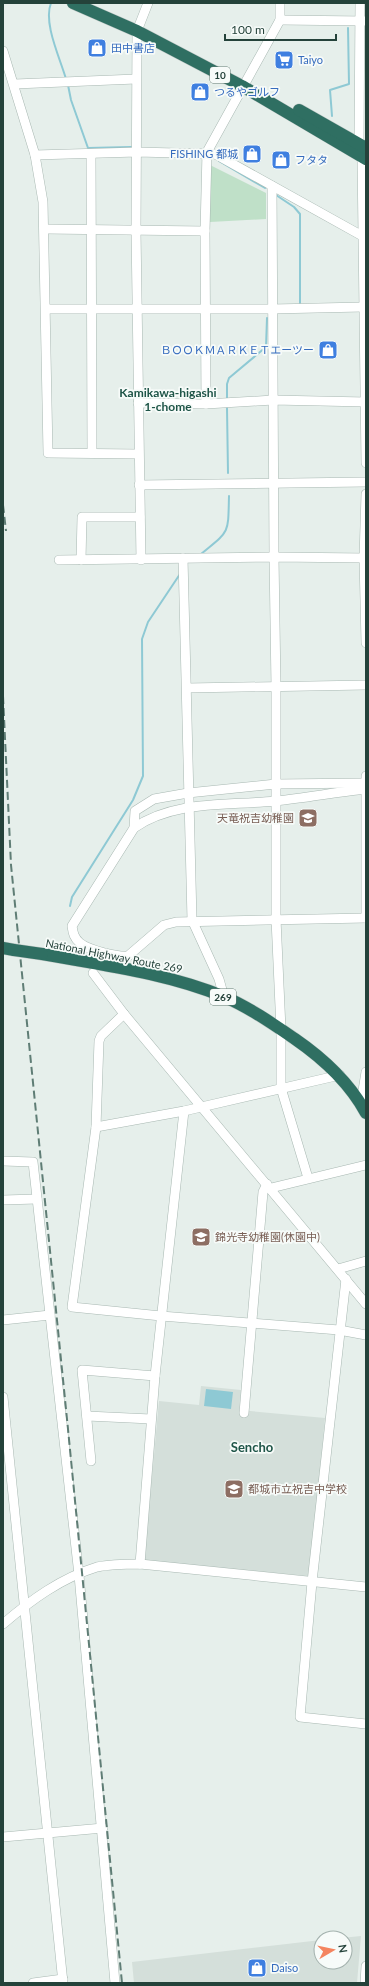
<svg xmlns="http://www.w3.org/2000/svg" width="369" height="1986" font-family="Lato,'Noto Sans JP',sans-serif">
<rect width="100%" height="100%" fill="#e6efeb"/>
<!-- built -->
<g fill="#d4dfda">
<path d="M201 1386 241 1390 239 1410 325 1418 310 1576 144 1561 159 1401 199 1405Z"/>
<path d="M361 1936 357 1983H134L132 1962 321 1940V1962H345V1938H341Z"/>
</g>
<!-- green -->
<path fill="#bfe0c8" d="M210 165 266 193V219L210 222Z"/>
<!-- water -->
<path fill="#8ec9d4" d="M206 1389 233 1392 231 1409 204 1406Z"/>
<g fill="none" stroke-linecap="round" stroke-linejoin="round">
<!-- stream -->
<g stroke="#8ec9d4" stroke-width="2">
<path d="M51 3C43 23 60 58 66 79"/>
<path d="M68 85 71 100 88 148 131 147"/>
<path d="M332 116 330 90 349 84 348 28"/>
<path d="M219 161 265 188"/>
<path d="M276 195 294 207 300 214V303"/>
<path d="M227 398V384L229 378 266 347 267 318"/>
<path d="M227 408 228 473"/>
<path d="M201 554C230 530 228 535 229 496"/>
<path d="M70 906 72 897 133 800 143 776 142 639 148 622 180 574"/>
</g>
<!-- minor casing -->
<g stroke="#a8b8b2" stroke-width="10">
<g id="minor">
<path d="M360 3 359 144 362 157 366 463"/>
<path d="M280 20 365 21"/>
<path d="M3 51 35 155 43 202 48 453 138 454"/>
<path d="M15 84 136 79"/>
<path d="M91 154 92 452"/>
<path d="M35 155 137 152 215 154 366 238"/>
<path d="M272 186 274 557 276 687V919L281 1029V1088L308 1178"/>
<path d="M45 229 205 231"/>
<path d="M46 309H272L363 307"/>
<path d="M138 403 206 404 273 400 366 402"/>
<path d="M206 404 205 231 207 152 280 20V3"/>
<path d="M139 485 366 482"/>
<path d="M366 494 364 558 366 643"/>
<path d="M183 558 192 920 219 979 224 997"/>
<path d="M59 560 274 557 366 558"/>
<path d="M81 560 82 517H140"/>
<path d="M141 560 136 231 137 31 148 3"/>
<path d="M187 688 366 685"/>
<path d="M366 776V918"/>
<path d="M366 783 276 784 188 793 154 799 135 811 134 828 72 926C73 933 74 938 80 943 88 950 118 957 128 956L164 925 176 922 366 918"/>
<path d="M134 828C174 800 228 806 275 801 306 798 336 792 366 789"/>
<path d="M93 973 124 1014 366 1304"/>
<path d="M124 1014 101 1036 99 1041 96 1127 72 1307 161 1316 339 1330 366 1335"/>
<path d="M361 1103 366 1072"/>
<path d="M96 1127 184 1111 340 1075"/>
<path d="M3 1161 33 1162 79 1575 115 1983"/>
<path d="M271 1188 366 1165"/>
<path d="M3 1200 37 1199"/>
<path d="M338 1269 366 1261"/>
<path d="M346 1279 312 1582 300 1717 366 1724"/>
<path d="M3 1320 50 1315"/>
<path d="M3 1397 63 1983"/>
<path d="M244 1413 263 1192 267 1184"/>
<path d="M87 1416 151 1419"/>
<path d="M91 1461 82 1370 155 1376"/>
<path d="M140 1564 155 1376 184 1111"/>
<path d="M3 1624C31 1600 61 1578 97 1567 111 1564 126 1564 140 1564L366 1587"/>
<path d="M3 1837 103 1828"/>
<path d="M33 1983 63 1979"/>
<path d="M365 1983 366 1966"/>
</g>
</g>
<!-- highway casing -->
<g stroke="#c2cac8" stroke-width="13">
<g id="highway">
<path d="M73 3 137 31 242 86 366 159"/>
<path d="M299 110 366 148"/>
<path d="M3 948 14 950"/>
<path d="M42 954C103 965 167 973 225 997 250 1008 273 1024 295 1039 324 1059 349 1082 366 1113"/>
</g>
</g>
<!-- minor -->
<use href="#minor" stroke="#fff" stroke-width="9"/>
<!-- highway -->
<use href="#highway" stroke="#2f6f62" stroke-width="12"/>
<!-- rail -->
<g stroke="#5f7d75" stroke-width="2" stroke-dasharray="8 4" stroke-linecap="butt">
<path d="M3 505 6 531"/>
<path d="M3 696 11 865 68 1429 122 1983"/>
</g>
<!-- highway-bridge casing -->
<g stroke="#c2cac8" stroke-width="13" stroke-linecap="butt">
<path id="highway-bridge" d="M14 950 42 954"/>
</g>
<!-- highway-bridge -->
<use href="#highway-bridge" stroke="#2f6f62" stroke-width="12"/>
</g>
<!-- icons -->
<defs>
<g id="shop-square" transform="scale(1)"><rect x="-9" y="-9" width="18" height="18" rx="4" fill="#3f7fe0" stroke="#f7fbf9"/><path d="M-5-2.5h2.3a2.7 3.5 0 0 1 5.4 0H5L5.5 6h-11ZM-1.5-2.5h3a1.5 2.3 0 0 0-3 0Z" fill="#fff"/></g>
<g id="supermarket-square" transform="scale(1)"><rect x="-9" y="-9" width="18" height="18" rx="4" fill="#3f7fe0" stroke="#f7fbf9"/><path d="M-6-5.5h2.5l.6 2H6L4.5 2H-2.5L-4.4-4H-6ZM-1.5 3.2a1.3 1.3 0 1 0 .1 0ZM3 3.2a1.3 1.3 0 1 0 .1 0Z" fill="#fff"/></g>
<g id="school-square" transform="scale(1)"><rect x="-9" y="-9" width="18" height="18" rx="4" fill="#8d6e63" stroke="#f7fbf9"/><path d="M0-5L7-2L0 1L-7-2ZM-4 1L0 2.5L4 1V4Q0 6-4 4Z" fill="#fff"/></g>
</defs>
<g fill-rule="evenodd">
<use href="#shop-square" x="97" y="48"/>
<use href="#supermarket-square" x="284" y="60"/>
<use href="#shop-square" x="200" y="92"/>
<use href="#shop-square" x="252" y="154"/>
<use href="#shop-square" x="281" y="160"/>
<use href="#shop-square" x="328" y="350"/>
<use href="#school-square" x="308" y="818"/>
<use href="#school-square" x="201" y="1237"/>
<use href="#school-square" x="234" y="1489"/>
<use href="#shop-square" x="257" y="1968"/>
</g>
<g text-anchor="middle" stroke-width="3.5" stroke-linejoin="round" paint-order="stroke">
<!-- shield labels -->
<g fill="#f7fbf9" stroke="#637a73" stroke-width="1">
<rect x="210" y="67" width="20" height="16" rx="3"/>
<rect x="210" y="989" width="26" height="16" rx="3"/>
</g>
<g font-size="10" font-weight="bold" fill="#24423a">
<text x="220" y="79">10</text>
<text x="223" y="1001">269</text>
</g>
<!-- shop labels -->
<g font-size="11" fill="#366cbe" stroke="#f7fbf9" text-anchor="start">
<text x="111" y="52">田中書店</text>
<text x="298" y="64">Taiyo</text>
<text x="214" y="96">つるやゴルフ</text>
<text x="238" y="158" text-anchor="end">FISHING 都城</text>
<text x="295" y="164">フタタ</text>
<text x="314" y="354" text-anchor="end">ＢＯＯＫＭＡＲＫＥＴエーツー</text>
<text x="271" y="1972">Daiso</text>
</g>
<!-- education labels -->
<g font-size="11" fill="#785e54" stroke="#f7fbf9" text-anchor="start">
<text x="294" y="822" text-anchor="end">天竜祝吉幼稚園</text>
<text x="215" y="1241">錦光寺幼稚園(休園中)</text>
<text x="248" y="1493">都城市立祝吉中学校</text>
</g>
<!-- street labels -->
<g font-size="11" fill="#24423a" stroke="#f7fbf9">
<text transform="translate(114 956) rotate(11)" y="4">National Highway Route 269</text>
</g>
<!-- neighbourhood labels -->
<g font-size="12" font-weight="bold" fill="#1f5548" stroke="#f7fbf9">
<text x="168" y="397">Kamikawa-higashi<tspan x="168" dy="14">1-chome</tspan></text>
</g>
<!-- quarter labels -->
<g font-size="13" font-weight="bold" fill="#1f5548" stroke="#f7fbf9">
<text x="252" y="1452">Sencho</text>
</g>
</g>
<!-- border -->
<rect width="369" height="1986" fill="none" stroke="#24423a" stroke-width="8"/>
<!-- north arrow -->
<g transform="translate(333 1950) rotate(81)"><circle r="19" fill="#f7fbf9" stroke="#a3b1ad"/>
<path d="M0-3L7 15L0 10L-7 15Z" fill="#f4845f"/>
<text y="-6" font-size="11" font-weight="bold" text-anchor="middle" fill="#24423a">N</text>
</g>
<!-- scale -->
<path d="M225 34v6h111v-6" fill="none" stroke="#24423a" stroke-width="2"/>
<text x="231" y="34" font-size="12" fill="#24423a" stroke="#f7fbf9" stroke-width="3" paint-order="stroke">100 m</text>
</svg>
